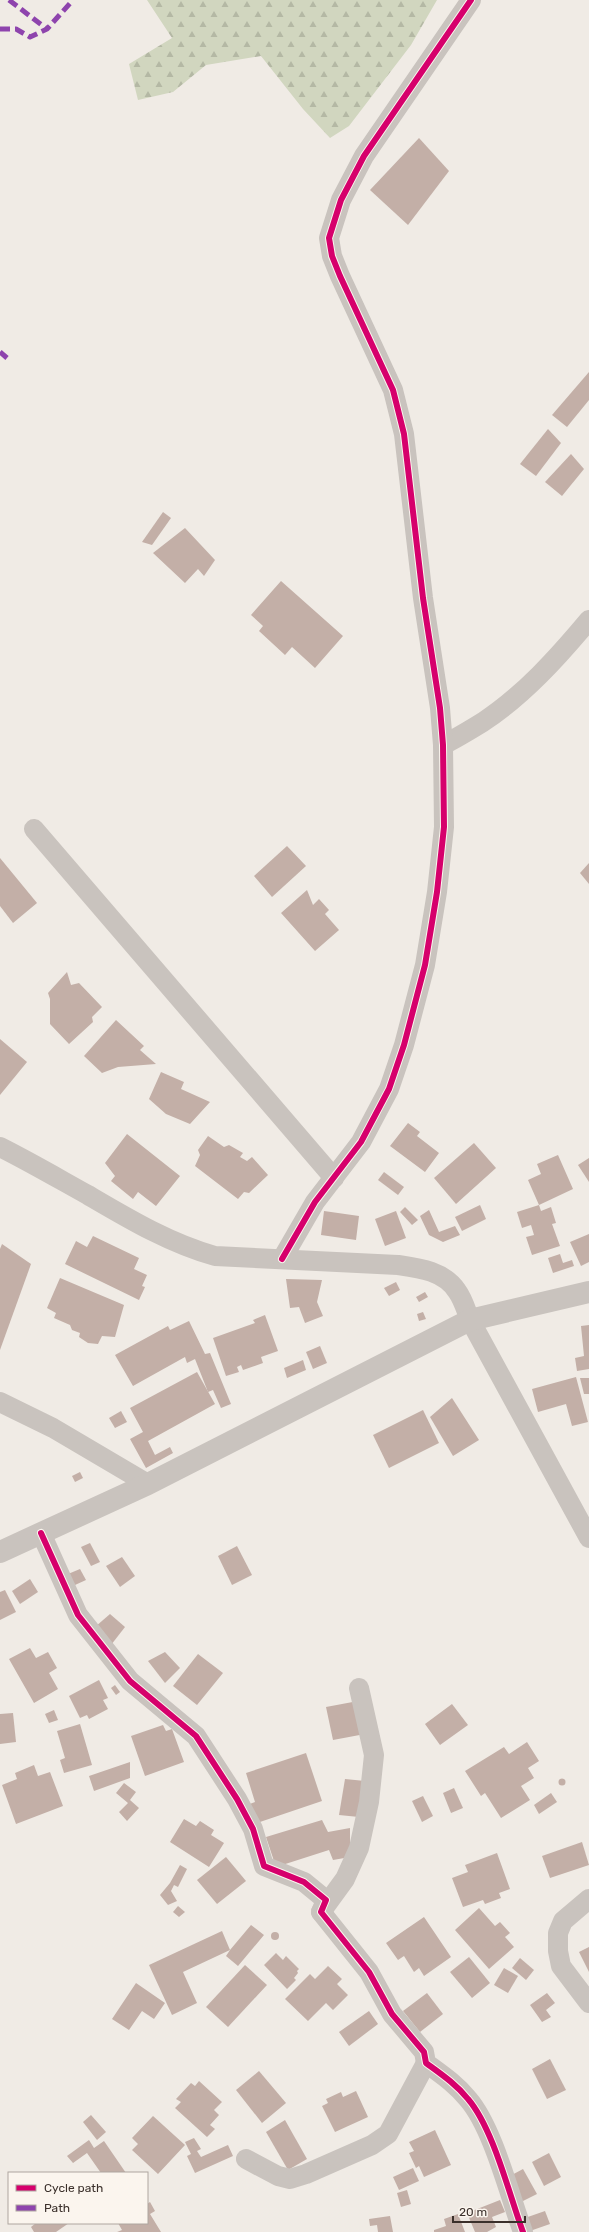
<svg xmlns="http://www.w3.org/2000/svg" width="589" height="2232" font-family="Rubik,sans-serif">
<defs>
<pattern id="forest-firs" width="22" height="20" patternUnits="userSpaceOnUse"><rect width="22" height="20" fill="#d1d6bf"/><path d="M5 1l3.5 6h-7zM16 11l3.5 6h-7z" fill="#b4b8a4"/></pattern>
</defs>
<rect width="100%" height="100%" fill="#f0ebe5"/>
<!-- forest -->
<path fill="url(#forest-firs)" d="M147 0H437L411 45 349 126 330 138 303 109 261 56 206 65 173 92 138 100 129 64 172 38Z"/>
<!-- building -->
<g fill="#c3afa7">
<path d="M419 138 449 171 408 225 370 190Z"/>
<path d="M589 372V400L567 427 552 415Z"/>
<path d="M548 429 561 443 536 476 520 464Z"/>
<path d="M571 454 584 469 562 496 545 482Z"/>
<path d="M163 512 171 518 152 545 142 542Z"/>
<path d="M185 528 215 560 204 576 198 569 185 583 153 553Z"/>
<path d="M281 581 343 636 315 668 292 647 285 655 259 631 263 626 251 615Z"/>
<path d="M287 846 306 866 272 897 254 876Z"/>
<path d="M0 858 37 903 13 923 0 906Z"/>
<path d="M589 863V884L580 873Z"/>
<path d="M307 890 313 905 319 899 329 910 325 914 339 930 315 951 281 913Z"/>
<path d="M67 972 71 985 79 983 102 1007 92 1017 93 1022 69 1044 50 1024V999L48 993Z"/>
<path d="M116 1020 144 1046 140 1050 156 1064 118 1067 102 1073 84 1056Z"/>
<path d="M0 1039 27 1062 0 1095Z"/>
<path d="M161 1072 184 1082 181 1089 210 1102 190 1124 166 1114 149 1099Z"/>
<path d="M408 1123 420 1132 417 1136 439 1153 425 1172 390 1146Z"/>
<path d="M127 1134 180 1176 156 1206 138 1192 133 1199 111 1181 115 1176 105 1163Z"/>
<path d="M208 1136 224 1147 229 1145 243 1153 240 1157 247 1161 252 1157 268 1175 249 1193 244 1192 238 1199 195 1166 200 1155 198 1150Z"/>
<path d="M474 1143 496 1168 456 1204 434 1178Z"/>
<path d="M558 1155 573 1189 539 1205 528 1180 541 1174 537 1164Z"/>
<path d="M589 1158V1182L578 1165Z"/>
<path d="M384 1172 404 1187 398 1195 378 1180Z"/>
<path d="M480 1205 486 1219 462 1231 455 1217Z"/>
<path d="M539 1205 541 1211 551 1207 556 1223 552 1224 560 1246 532 1255 526 1237 534 1235 531 1225 522 1228 517 1212Z"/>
<path d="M405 1207 418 1220 412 1225 400 1212Z"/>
<path d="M429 1210 439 1232 455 1226 460 1235 443 1242 429 1235 420 1216Z"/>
<path d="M324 1211 359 1216 356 1240 321 1235Z"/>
<path d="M396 1211 406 1238 385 1246 375 1219Z"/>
<path d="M589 1234V1262L581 1266 570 1242Z"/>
<path d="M93 1236 139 1258 134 1269 147 1275 142 1286 145 1287 139 1300 65 1264 76 1241 87 1247Z"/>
<path d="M2 1244 31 1264 0 1350V1249Z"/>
<path d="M560 1254 563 1263 572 1260 574 1266 553 1273 548 1258Z"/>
<path d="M60 1278 124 1305 115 1337 102 1336 98 1344 88 1343 79 1337 80 1333 72 1330 70 1325 54 1318 56 1313 47 1308Z"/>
<path d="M286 1279 322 1280 317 1302 323 1316 305 1323 299 1307 290 1308Z"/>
<path d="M396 1282 400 1290 389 1296 384 1288Z"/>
<path d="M425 1292 428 1297 419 1302 416 1297Z"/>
<path d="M423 1312 426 1319 419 1321 417 1314Z"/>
<path d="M265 1315 278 1351 261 1357 263 1363 243 1370 241 1365 237 1367 239 1372 226 1376 213 1338 255 1323 253 1320Z"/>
<path d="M189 1321 205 1354 210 1353 231 1404 221 1408 213 1390 208 1392 195 1359 187 1363 185 1357 133 1386 115 1355 168 1326 170 1330Z"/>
<path d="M589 1325V1369L577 1371 575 1358 584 1356 581 1326Z"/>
<path d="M320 1346 327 1363 313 1369 306 1352Z"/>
<path d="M303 1360 306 1370 287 1378 284 1368Z"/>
<path d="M197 1372 215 1404 148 1441 155 1455 170 1447 173 1453 146 1468 130 1439 143 1432 130 1408Z"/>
<path d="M576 1377 588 1422 572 1426 566 1404 538 1412 532 1389Z"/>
<path d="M580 1378H589V1394H584Z"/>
<path d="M452 1398 479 1440 453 1456 430 1417Z"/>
<path d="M423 1410 439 1443 389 1468 373 1435Z"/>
<path d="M121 1411 127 1422 115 1428 109 1418Z"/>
<path d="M80 1472 83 1478 75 1482 72 1476Z"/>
<path d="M90 1543 100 1562 91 1566 81 1547Z"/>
<path d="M237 1546 252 1575 232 1585 218 1556Z"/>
<path d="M122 1557 135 1576 120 1587 106 1566Z"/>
<path d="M80 1569 86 1580 75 1585 68 1574Z"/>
<path d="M30 1579 38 1592 20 1604 12 1591Z"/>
<path d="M5 1590 16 1612 0 1620V1592Z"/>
<path d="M110 1614 125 1627 111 1645 95 1627Z"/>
<path d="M30 1648 36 1658 48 1652 57 1668 49 1673 58 1689 34 1703 9 1659Z"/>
<path d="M165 1652 180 1668 165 1683 148 1661Z"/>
<path d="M198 1654 223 1673 197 1705 173 1686Z"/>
<path d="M99 1680 108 1698 103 1700 108 1709 89 1719 87 1715 80 1718 69 1696Z"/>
<path d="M115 1685 120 1692 116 1695 111 1688Z"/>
<path d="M358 1701 365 1734 333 1740 326 1707Z"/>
<path d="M452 1704 468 1725 440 1745 425 1724Z"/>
<path d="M54 1710 58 1720 49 1723 45 1714Z"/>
<path d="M13 1713 16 1742 0 1744V1714Z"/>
<path d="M80 1724 92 1765 64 1773 60 1760 65 1758 57 1731Z"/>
<path d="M163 1725 166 1731 172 1729 184 1762 145 1776 131 1736Z"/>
<path d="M527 1742 539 1761 528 1768 534 1778 521 1786 530 1800 501 1818 485 1793 481 1796 465 1771 504 1747 509 1754Z"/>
<path d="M306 1753 322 1801 254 1824 247 1805 255 1802 246 1773Z"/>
<path d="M130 1762V1778L94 1791 89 1776Z"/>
<path d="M34 1765 38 1776 50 1772 63 1806 16 1824 2 1785 17 1779 15 1773Z"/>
<circle cx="562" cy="1782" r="3.5"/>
<path d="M345 1779 365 1781 359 1817 339 1815Z"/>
<path d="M124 1783 136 1792 130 1800 139 1808 127 1821 119 1812 128 1803 116 1793Z"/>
<path d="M454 1788 463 1808 451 1813 443 1793Z"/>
<path d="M551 1793 557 1802 539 1814 534 1805Z"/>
<path d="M423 1796 433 1816 422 1822 412 1801Z"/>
<path d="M184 1819 196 1826 200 1821 214 1830 211 1835 224 1843 209 1867 170 1842Z"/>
<path d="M322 1820 328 1832 350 1828V1857L333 1860 329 1850 276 1867 266 1837Z"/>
<path d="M582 1842 589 1865 550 1878 542 1856Z"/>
<path d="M497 1853 510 1889 499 1893 501 1898 485 1904 483 1900 463 1907 452 1878 468 1872 465 1865Z"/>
<path d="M226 1857 246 1881 217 1904 197 1880Z"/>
<path d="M180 1865 187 1869 178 1887 174 1885 171 1891 177 1901 168 1905 160 1895 170 1883Z"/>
<path d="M178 1906 185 1912 179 1917 173 1912Z"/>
<path d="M479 1908 495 1926 500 1922 510 1933 505 1937 514 1947 489 1969 455 1930Z"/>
<path d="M424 1917 451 1957 424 1976 419 1968 414 1972 404 1956 398 1960 386 1943Z"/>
<path d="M251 1925 264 1935 238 1966 226 1956 230 1950 183 1972 197 2003 172 2015 149 1965 222 1931 230 1950Z"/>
<circle cx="275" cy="1936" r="4"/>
<path d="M589 1947V1972L579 1952Z"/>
<path d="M276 1953 283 1960 286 1956 299 1969 297 1971 298 1973 294 1978 296 1980 287 1989 264 1965Z"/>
<path d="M469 1957 490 1983 472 1998 450 1972Z"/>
<path d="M520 1958 534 1970 526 1980 512 1968Z"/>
<path d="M245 1965 267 1985 228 2027 206 2007Z"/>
<path d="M328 1966 342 1979 337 1984 348 1995 333 2010 326 2003 308 2021 285 1999 310 1974 315 1979Z"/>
<path d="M504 1968 518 1976 508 1993 494 1985Z"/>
<path d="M136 1983 165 2003 154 2019 142 2011 129 2030 112 2019Z"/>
<path d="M427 1993 443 2014 420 2032 403 2011Z"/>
<path d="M547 1993 555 2003 546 2010 551 2017 542 2022 530 2005Z"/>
<path d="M369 2011 378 2024 349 2046 339 2032Z"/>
<path d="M550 2059 566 2090 547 2099 532 2069Z"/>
<path d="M259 2071 286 2103 262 2123 236 2090Z"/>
<path d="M199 2081 222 2102 214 2110 219 2115 210 2125 215 2129 207 2137 175 2108 181 2102 176 2099 191 2083 195 2086Z"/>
<path d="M356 2091 368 2117 335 2132 322 2106 328 2103 326 2099 341 2092 343 2097Z"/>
<path d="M91 2115 106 2132 97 2140 83 2122Z"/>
<path d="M153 2116 185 2145 158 2174 132 2150 138 2144 132 2138Z"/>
<path d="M285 2120 307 2159 288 2170 266 2132Z"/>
<path d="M435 2130 451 2165 424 2177 419 2166 416 2168 409 2153 414 2151 409 2142Z"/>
<path d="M194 2138 201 2149 197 2151 201 2157 228 2145 233 2156 195 2173 187 2156 191 2154 185 2142Z"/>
<path d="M89 2140 94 2148 104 2141 126 2173H101L87 2153 73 2163 67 2156Z"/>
<path d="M549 2153 561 2177 544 2186 532 2162Z"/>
<path d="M413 2168 419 2181 399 2190 393 2177Z"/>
<path d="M523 2169 537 2194 521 2202 508 2177Z"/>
<path d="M407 2190 411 2204 401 2207 397 2193Z"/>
<path d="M500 2200 505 2212 492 2217 496 2227 487 2232H475L467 2213Z"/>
<path d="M150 2202 155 2211 150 2214 161 2232H117L122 2230 118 2223H147V2204Z"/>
<path d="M545 2211 550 2224 527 2232 522 2219Z"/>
<path d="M458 2214 465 2232H434V2230L446 2226 444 2219Z"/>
<path d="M390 2216 393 2232H378L377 2225 370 2226 369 2219Z"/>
<path d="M36 2223H69L56 2232H34L31 2227Z"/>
</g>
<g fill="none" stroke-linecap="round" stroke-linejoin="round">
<!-- minor -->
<g stroke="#c9c3be" stroke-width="20">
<path d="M443 745C457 738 470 730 483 722 524 695 558 657 589 620"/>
<path d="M34 829 334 1178"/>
<path d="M0 1147C30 1162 59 1179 88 1195 129 1219 169 1243 215 1256L398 1265C419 1268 444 1271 457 1291 463 1299 466 1310 470 1320L589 1538"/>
<path d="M282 1259 315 1202 361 1142 389 1089 404 1045 425 965 437 892 444 827 443 745 440 708 423 598 404 434 393 390 340 276 332 256 329 238 341 200 364 156 471 0"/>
<path d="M0 1402 53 1428 148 1484"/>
<path d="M41 1533 78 1615 130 1681 196 1736 237 1799 253 1829 264 1866 304 1882 326 1900 321 1912 369 1972 392 2014 424 2052 426 2063C441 2074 456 2084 468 2099 493 2128 509 2194 523 2232"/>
<path d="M589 1899 563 1921 558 1933V1951L561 1966 589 2003"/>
<path d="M321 1912 345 1879 359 1848 369 1802 374 1755 359 1688"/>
<path d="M246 2159 278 2176 290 2179 306 2174 372 2145 388 2134 426 2063"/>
</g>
<!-- tertiary -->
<path stroke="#c9c3be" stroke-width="22" d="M0 1552 148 1484 470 1320 589 1292"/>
<!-- quiet -->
<g stroke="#8e44ad" stroke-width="5" stroke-dasharray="10 5" stroke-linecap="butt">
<path d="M9 0 47 29"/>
<path d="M0 29H16L30 37 47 29 73 0"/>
<path d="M0 352 7 358"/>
</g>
<!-- cycleway casing -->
<g stroke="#fbf5ee" stroke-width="8">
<g id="cycleway">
<path d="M282 1259 315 1202 361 1142 389 1089 404 1045 425 965 437 892 444 827 443 745 440 708 423 598 404 434 393 390 340 276 332 256 329 238 341 200 364 156 471 0"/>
<path d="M41 1533 78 1615 130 1681 196 1736 237 1799 253 1829 264 1866 304 1882 326 1900 321 1912 369 1972 392 2014 424 2052 426 2063C441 2074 456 2084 468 2099 493 2128 509 2194 523 2232"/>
</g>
</g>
<!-- cycleway -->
<use href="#cycleway" stroke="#d6006c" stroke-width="6"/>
</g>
<!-- legend -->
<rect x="8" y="2172" width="140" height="52" fill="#fbf5ee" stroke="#aea6a0"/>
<rect x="16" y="2185" width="20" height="6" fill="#d6006c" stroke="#aea6a0"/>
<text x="44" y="2192" font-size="12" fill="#3b302b">Cycle path</text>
<rect x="16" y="2205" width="20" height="6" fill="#8e44ad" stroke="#aea6a0"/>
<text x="44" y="2212" font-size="12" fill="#3b302b">Path</text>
<!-- scale -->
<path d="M453 2216v6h72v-6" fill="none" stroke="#3b302b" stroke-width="2"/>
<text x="459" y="2216" font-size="12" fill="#3b302b" stroke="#fbf5ee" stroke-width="3" paint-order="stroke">20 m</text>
</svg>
